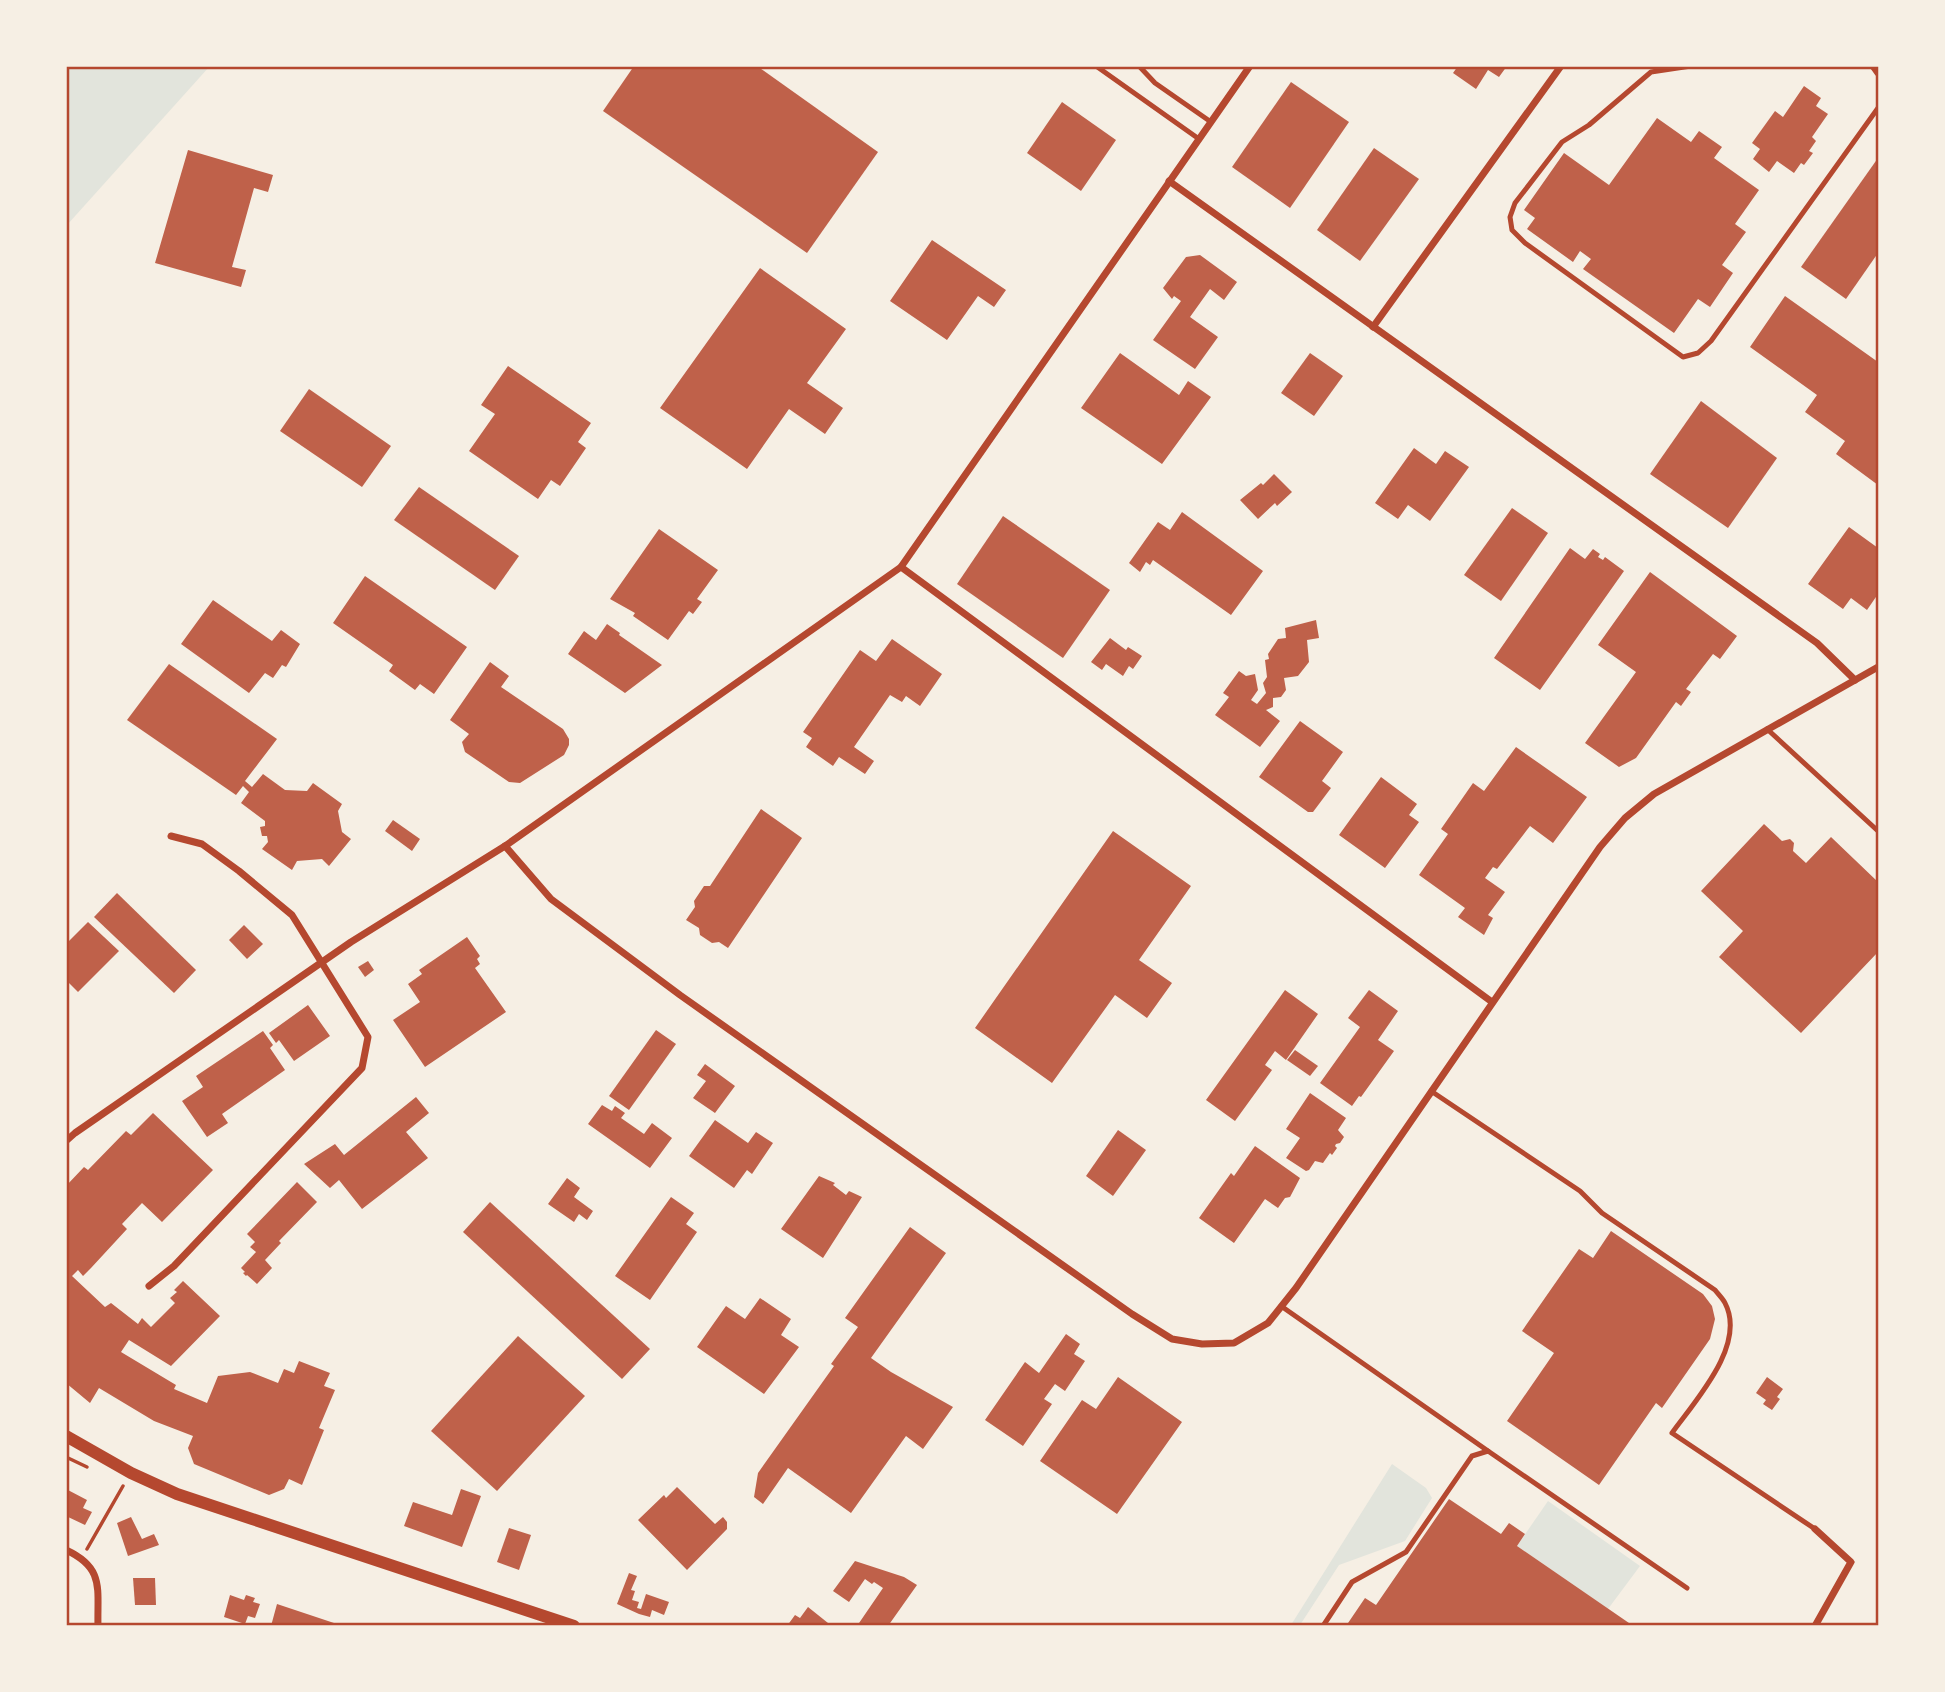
<svg xmlns="http://www.w3.org/2000/svg" width="1945" height="1692" font-family="'Exo 2',sans-serif">
<rect width="100%" height="100%" fill="#f6efe4"/>
<!-- green -->
<g fill="#e2e4dc">
<path d="M67 66 209 67 67 225 66 67Z"/>
<path d="M1392 1464 1426 1488 1432 1498 1405 1541 1339 1565 1300 1625H1291Z"/>
<path d="M1548 1501 1640 1566 1608 1609 1517 1546Z"/>
</g>
<!-- building -->
<g fill="#bf614a">
<path d="M634 66H757L878 152 807 253 603 111Z"/>
<path d="M1458 66H1507L1499 77 1488 70 1476 89 1453 73Z"/>
<path d="M1291 82 1349 122 1290 208 1232 167Z"/>
<path d="M1804 86 1821 98 1816 106 1828 114 1812 137 1816 141 1809 151 1813 153 1804 165 1801 163 1794 173 1777 161 1769 172 1753 159 1760 149 1752 143 1775 111 1783 117Z"/>
<path d="M1062 102 1116 140 1081 191 1027 153Z"/>
<path d="M1657 118 1691 142 1699 131 1722 147 1714 158 1759 190 1735 224 1746 232 1722 265 1733 273 1710 307 1698 299 1674 333 1583 269 1591 259 1580 251 1573 262 1527 229 1535 218 1524 210 1564 153 1609 185Z"/>
<path d="M1374 148 1419 179 1360 261 1317 230Z"/>
<path d="M188 150 273 175 268 192 254 188 232 267 246 270 241 287 155 263Z"/>
<path d="M1878 158V253L1846 299 1801 267Z"/>
<path d="M932 240 1006 290 994 307 978 296 947 340 890 301Z"/>
<path d="M1200 255 1237 282 1224 300 1210 289 1190 317 1218 337 1195 369 1153 340 1181 301 1174 296 1172 299 1163 288 1186 257Z"/>
<path d="M760 268 846 329 807 383 843 408 825 434 789 409 747 469 660 408Z"/>
<path d="M1785 296 1878 362V485L1836 454 1845 441 1805 412 1817 395 1750 347Z"/>
<path d="M1120 353 1179 395 1188 381 1211 397 1162 464 1081 408Z"/>
<path d="M1310 353 1343 376 1314 416 1281 393Z"/>
<path d="M508 366 591 423 578 442 586 448 560 486 551 480 538 499 469 451 495 414 481 405Z"/>
<path d="M309 389 391 446 362 487 280 431Z"/>
<path d="M1701 401 1777 458 1728 528 1650 474Z"/>
<path d="M1414 448 1436 464 1445 451 1469 467 1430 521 1408 505 1398 519 1375 503Z"/>
<path d="M1274 474 1292 492 1277 506 1275 503 1258 519 1240 500 1261 483 1263 485Z"/>
<path d="M419 487 519 556 495 590 394 520Z"/>
<path d="M1512 508 1548 533 1501 601 1464 575Z"/>
<path d="M1182 512 1263 571 1231 615 1153 560 1150 565 1146 562 1140 572 1129 563 1158 522 1170 530Z"/>
<path d="M1003 516 1110 590 1063 658 957 584Z"/>
<path d="M1849 527 1878 548V594L1867 610 1851 598 1843 609 1808 584Z"/>
<path d="M659 529 718 570 697 599 702 602 693 614 689 611 668 640 633 616 635 613 610 599Z"/>
<path d="M1570 548 1585 559 1593 549 1600 554 1598 557 1603 560 1605 557 1624 571 1540 690 1494 658Z"/>
<path d="M1650 572 1737 636 1720 659 1713 654 1686 689 1691 692 1681 706 1676 702 1636 758 1619 767 1585 743 1636 672 1598 645Z"/>
<path d="M365 576 467 647 434 694 420 684 415 690 389 671 393 665 333 623Z"/>
<path d="M213 600 272 641 281 630 300 644 286 667 282 665 273 678 265 673 249 693 181 644Z"/>
<path d="M1316 620 1319 638 1307 640 1309 662 1298 676 1284 678 1286 690 1281 697 1273 698V707L1266 710 1280 721 1260 747 1215 715 1229 697 1223 693 1239 671 1246 676 1255 674 1258 690 1251 700 1257 704 1266 693 1263 683 1267 677 1265 660 1269 659 1268 654 1278 639 1286 638 1285 628Z"/>
<path d="M607 624 620 633 619 635 662 665 625 693 568 654 584 631 596 640Z"/>
<path d="M1110 638 1126 650 1128 647 1142 656 1133 669 1129 666 1123 676 1106 664 1102 670 1091 662Z"/>
<path d="M892 639 942 674 920 706 906 696 902 702 890 695 854 747 874 761 865 774 839 757 833 766 806 747 812 738 803 732 860 650 876 661Z"/>
<path d="M490 662 509 676 501 687 563 729 569 739V745L564 755 520 783 509 782 465 752 462 742 469 734 450 720Z"/>
<path d="M169 664 277 739 245 781 252 787 263 774 285 790 307 791 313 783 342 804 338 811 342 832 351 839 329 866 322 859 297 861 292 870 262 849 268 842 267 836H262L260 827 265 826V821L241 803 249 792 243 786 236 795 127 720Z"/>
<path d="M1300 721 1343 752 1322 781 1331 788 1313 812H1308L1259 777Z"/>
<path d="M1516 747 1587 797 1553 843 1530 826 1497 869 1493 867 1485 878 1505 892 1488 915 1493 918 1484 935 1458 917 1465 908 1419 875 1448 834 1441 829 1473 783 1484 791Z"/>
<path d="M1381 777 1417 804 1409 815 1419 822 1385 868 1339 835Z"/>
<path d="M761 809 802 838 728 948 719 942 712 943 700 935 699 928 686 920 695 907 694 901 704 886H710Z"/>
<path d="M393 820 420 839 412 851 385 831Z"/>
<path d="M1764 824 1782 841 1790 839 1794 843 1793 851 1806 863 1831 837 1878 882V952L1801 1033 1719 957 1743 931 1701 891Z"/>
<path d="M1113 831 1191 886 1139 960 1172 983 1147 1018 1115 995 1052 1083 975 1028Z"/>
<path d="M117 893 196 970 174 993 94 917Z"/>
<path d="M88 922 119 951 78 992 66 980V944Z"/>
<path d="M244 925 263 944 247 959 229 940Z"/>
<path d="M467 937 480 956 477 959 480 964 475 968 506 1012 425 1067 393 1020 420 1002 408 984 422 974 419 970Z"/>
<path d="M368 961 374 970 365 977 358 967Z"/>
<path d="M1285 990 1318 1014 1286 1060 1275 1051 1265 1065 1272 1070 1235 1121 1206 1100Z"/>
<path d="M1369 990 1398 1011 1378 1040 1394 1051 1361 1097 1359 1096 1352 1106 1320 1083 1360 1027 1348 1018Z"/>
<path d="M308 1005 330 1036 294 1061 279 1040 276 1043 269 1033Z"/>
<path d="M656 1030 676 1044 629 1110 609 1096Z"/>
<path d="M263 1031 273 1045 270 1048 285 1070 222 1114 228 1123 207 1137 182 1101 203 1087 196 1076Z"/>
<path d="M1295 1050 1318 1066 1310 1076 1287 1060Z"/>
<path d="M705 1064 735 1086 715 1113 693 1098 706 1081 697 1075Z"/>
<path d="M1310 1093 1346 1118 1338 1130 1344 1137 1340 1143 1336 1144 1335 1146 1337 1148 1332 1155 1330 1153 1323 1163 1315 1161 1309 1170 1306 1171 1286 1158 1300 1138 1286 1129Z"/>
<path d="M416 1097 429 1113 406 1132 428 1158 362 1209 339 1180 330 1188 304 1164 335 1144 344 1155Z"/>
<path d="M602 1105 612 1111 615 1106 625 1113 621 1118 644 1134 652 1123 672 1138 650 1168 588 1124Z"/>
<path d="M153 1113 213 1170 162 1222 142 1203 122 1224 127 1229 91 1268 83 1276 78 1270 72 1276 105 1307 111 1303 138 1324 142 1318 151 1327 175 1303 170 1298 177 1292 174 1290 183 1281 220 1316 171 1366 129 1340 121 1352 176 1385 174 1389 207 1403 218 1376 250 1372 278 1383 284 1369 294 1373 299 1361 330 1373 324 1386 335 1390 319 1428 324 1430 302 1485 289 1479 284 1489 269 1495 194 1464 188 1448 193 1436 154 1421 99 1388 90 1403 66 1383V1186L84 1167 88 1170 126 1131 131 1135Z"/>
<path d="M715 1120 748 1143 756 1132 773 1143 752 1174 747 1170 734 1188 689 1156Z"/>
<path d="M1118 1130 1146 1150 1113 1196 1086 1176Z"/>
<path d="M1255 1146 1300 1178 1290 1197 1285 1198 1278 1208 1265 1199 1234 1243 1199 1218 1231 1173 1234 1176Z"/>
<path d="M819 1176 835 1183 833 1185 846 1195 849 1191 862 1197 823 1258 781 1229Z"/>
<path d="M567 1178 580 1188 574 1197 593 1211 587 1220 579 1214 574 1222 548 1204Z"/>
<path d="M297 1182 317 1202 279 1241 281 1243 265 1260 272 1268 257 1284 247 1275 246 1276 243 1273 245 1272 241 1268 256 1252 250 1247 255 1242 247 1234Z"/>
<path d="M671 1197 694 1213 686 1224 697 1232 650 1300 615 1276Z"/>
<path d="M490 1202 650 1349 622 1379 463 1232Z"/>
<path d="M910 1227 946 1253 871 1358 891 1372 953 1407 923 1449 906 1436 851 1513 788 1468 763 1504 754 1497 758 1473 834 1366 831 1364 858 1327 845 1318Z"/>
<path d="M1611 1231 1703 1294 1712 1306 1715 1319 1710 1339 1662 1408 1656 1403 1599 1485 1507 1421 1554 1353 1522 1331 1579 1249 1593 1258Z"/>
<path d="M760 1298 791 1319 781 1335 799 1347 764 1394 697 1347 726 1306 745 1319Z"/>
<path d="M1066 1334 1080 1344 1074 1354 1085 1361 1065 1391 1055 1384 1044 1399 1052 1404 1023 1446 985 1420 1025 1362 1039 1373Z"/>
<path d="M518 1336 585 1396 497 1491 431 1431Z"/>
<path d="M1118 1377 1182 1422 1117 1514 1040 1461 1082 1400 1096 1409Z"/>
<path d="M1767 1377 1783 1389 1777 1397 1780 1399 1772 1410 1763 1404 1766 1400 1756 1393Z"/>
<path d="M677 1487 715 1524 723 1517 727 1522V1529L687 1570 638 1520 664 1495 666 1498Z"/>
<path d="M66 1489 87 1500 83 1508 92 1512 85 1525 66 1516Z"/>
<path d="M461 1489 481 1496 462 1547 404 1526 413 1502 452 1515Z"/>
<path d="M1449 1499 1501 1534 1509 1523 1525 1534 1517 1546 1629 1623 1627 1626H1346L1365 1598 1376 1605Z"/>
<path d="M131 1517 142 1539 154 1534 159 1545 128 1556 117 1523Z"/>
<path d="M509 1528 531 1535 519 1570 497 1562Z"/>
<path d="M855 1561 904 1577 917 1585 888 1626H857L883 1588 874 1582 872 1584 865 1579 849 1602 833 1591Z"/>
<path d="M629 1573 637 1576 631 1590 635 1591 632 1600 639 1602 637 1608 641 1609 646 1594 669 1602 664 1615 652 1610 650 1617 639 1614 617 1604Z"/>
<path d="M133 1578H155L156 1605H135Z"/>
<path d="M230 1595 244 1600 246 1595 255 1598 253 1602 260 1604 255 1618 248 1616 245 1624 224 1617Z"/>
<path d="M277 1604 340 1625V1626H271Z"/>
<path d="M808 1607 828 1623 826 1626H787L795 1615 800 1618Z"/>
</g>
<g fill="none" stroke-linecap="round" stroke-linejoin="round">
<!-- path -->
<g stroke="#b5482f" stroke-width="3.5">
<path d="M66 1457 87 1467"/>
<path d="M87 1549 123 1486"/>
</g>
<!-- service -->
<g stroke="#b5482f" stroke-width="5">
<path d="M1096 66 1199 139"/>
<path d="M1139 66 1155 83 1211 122"/>
<path d="M1691 66 1651 72 1589 125 1562 142 1515 203 1510 217 1512 230 1525 243 1683 357 1698 353 1711 341 1878 108"/>
<path d="M1767 729 1878 831"/>
<path d="M1431 1091 1580 1191 1602 1213 1715 1290C1718 1294 1723 1299 1725 1303 1747 1345 1695 1401 1672 1433L1815 1529"/>
<path d="M1281 1306 1488 1451"/>
<path d="M1323 1626 1352 1582 1406 1552 1472 1456 1488 1451 1687 1588"/>
</g>
<!-- minor -->
<g stroke="#b5482f" stroke-width="7">
<path d="M1873 66 1878 73"/>
<path d="M1169 181 1817 643 1855 680"/>
<path d="M1373 327 1561 66"/>
<path d="M901 567 1492 1002"/>
<path d="M505 846 551 899 680 995 1132 1314 1172 1339 1202 1344 1234 1343 1268 1323 1296 1288 1600 847 1625 818 1654 794 1878 667"/>
<path d="M66 1141 75 1133 351 942 505 846 901 567 1250 66"/>
<path d="M149 1286 174 1266 362 1068 368 1037 292 915 239 871 202 844 171 836"/>
<path d="M1815 1529 1851 1562 1815 1626"/>
<path d="M66 1550C105 1568 97 1589 98 1626"/>
</g>
<!-- tertiary -->
<path stroke="#b5482f" stroke-width="12" d="M66 1436 131 1473 177 1494 574 1626"/>
</g>
<!-- border -->
<rect width="1945" height="1692" fill="none" stroke="#f6efe4" stroke-width="136"/>
<rect x="68" y="68" width="1809" height="1556" fill="none" stroke="#b5482f" stroke-width="2.5"/>
</svg>
